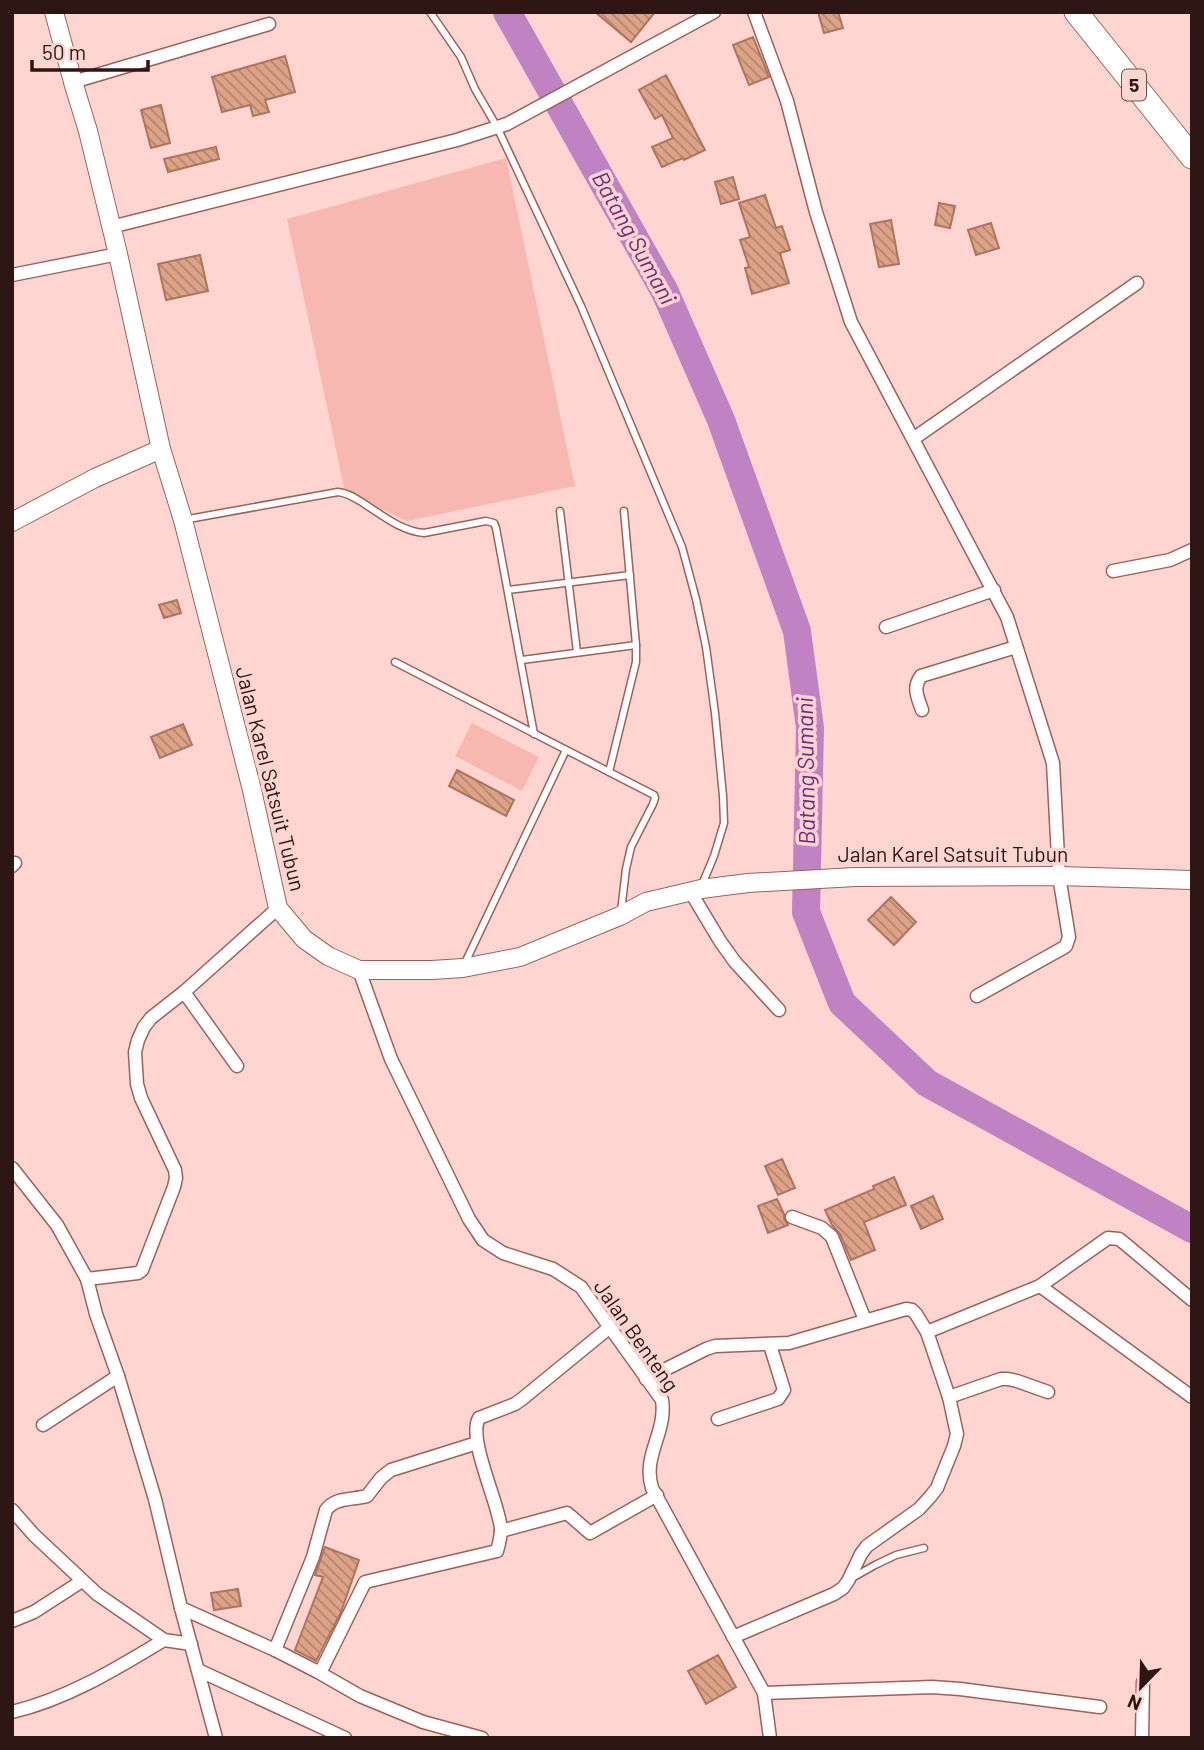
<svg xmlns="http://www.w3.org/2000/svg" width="1204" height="1750" font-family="Barlow,sans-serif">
<defs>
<pattern id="building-back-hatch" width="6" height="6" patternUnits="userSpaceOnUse" patternTransform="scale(1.75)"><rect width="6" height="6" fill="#dda388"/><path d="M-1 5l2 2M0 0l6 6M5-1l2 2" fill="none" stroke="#b4846e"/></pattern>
</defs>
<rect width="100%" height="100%" fill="#ffd5d1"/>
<!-- garden -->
<g fill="#f7b8b1">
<path d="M506 158 575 486 407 521 345 492 287 219Z"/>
<path d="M472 723 539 757 522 791 455 756Z"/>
</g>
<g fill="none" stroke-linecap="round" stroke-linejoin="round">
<!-- river -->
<path stroke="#c082c2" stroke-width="28" d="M507 12 665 292 721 420 797 631 810 728 806 912 842 1003 927 1083 1192 1229"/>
</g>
<!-- building -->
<g fill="url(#building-back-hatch)" stroke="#ac755c" stroke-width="2">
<path d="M595 12H655L631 42Z"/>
<path d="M818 12H838L843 28 824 33Z"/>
<path d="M753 37 769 77 749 85 733 45Z"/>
<path d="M285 56 295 92 265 100 269 112 253 116 250 105 222 112 212 77Z"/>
<path d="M666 75 705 150 684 160 683 158 662 167 652 147 673 138 662 115 655 119 639 90Z"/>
<path d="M161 105 170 143 151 148 141 110Z"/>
<path d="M216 147 219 159 168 172 164 159Z"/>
<path d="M733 177 739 199 721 204 715 182Z"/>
<path d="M765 195 776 228 782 226 790 250 780 253 789 283 752 294 745 268 749 267 740 240 750 237 739 203Z"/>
<path d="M939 203 955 206 950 228 935 225Z"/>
<path d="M891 220 899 264 879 267 870 224Z"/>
<path d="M991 223 999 248 976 255 968 230Z"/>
<path d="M200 255 208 291 166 300 158 264Z"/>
<path d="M177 600 181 613 164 618 159 605Z"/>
<path d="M183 724 192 745 160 758 151 737Z"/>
<path d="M457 770 514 800 506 816 449 786Z"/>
<path d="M891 897 916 922 894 945 868 920Z"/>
<path d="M782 1159 795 1188 778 1195 765 1166Z"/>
<path d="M894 1177 906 1205 864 1222 875 1250 851 1260 840 1234 832 1225 825 1210 874 1189 873 1186Z"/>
<path d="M933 1196 943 1219 921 1229 911 1206Z"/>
<path d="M777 1199 784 1214V1219L788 1225 768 1233 758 1206Z"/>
<path d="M325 1547 359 1560 341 1612 316 1661 295 1650 323 1577 315 1575Z"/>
<path d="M238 1589 241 1606 214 1610 211 1593Z"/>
<path d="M718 1655 736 1687 706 1704 688 1671Z"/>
</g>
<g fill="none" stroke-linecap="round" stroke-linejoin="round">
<!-- lane casing -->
<g stroke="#9c615b" stroke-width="9">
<g id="lane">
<path d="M430 12 461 57 475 89 497 127 581 306 682 547 696 599 706 647 715 713 723 796 724 823 714 856 701 887"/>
<path d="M560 511 577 652"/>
<path d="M183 520 338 492C348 493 355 498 363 503 382 515 401 531 424 533L486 521 494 523 496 528 534 734"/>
<path d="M508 590 630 575"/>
<path d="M522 660 636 645"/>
<path d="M395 662 654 795 655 798 653 804 631 847 626 869 621 911"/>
<path d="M609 772 636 662V645L624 511"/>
<path d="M465 963 566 750"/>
<path d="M852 1578 875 1565 896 1555 924 1548"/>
</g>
</g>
<!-- street casing -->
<g stroke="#9c615b" stroke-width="15">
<g id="street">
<path d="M754 12 787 101 816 212 851 322 1007 617 1053 763 1059 876 1069 937 1066 946 1063 948 977 996"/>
<path d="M73 82 269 24"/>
<path d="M111 227 457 140 507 124 714 12"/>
<path d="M12 275 118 254"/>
<path d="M913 439 1137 283"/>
<path d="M1113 571 1170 560 1192 550"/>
<path d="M886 627 994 590"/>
<path d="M922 710C918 698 912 688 921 676L1016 647"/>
<path d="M12 866 15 863"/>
<path d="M690 891 720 941 735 962 779 1010"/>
<path d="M359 970 391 1059 469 1219 483 1240 503 1253 553 1269 581 1287 662 1400C667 1433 642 1455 652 1488L764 1693 770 1738"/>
<path d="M184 992 237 1066"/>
<path d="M12 1168 57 1225 87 1279 96 1314 118 1376 155 1499 181 1608 216 1738"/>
<path d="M792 1217 822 1228 832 1237 865 1320"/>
<path d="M87 1279 138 1273 142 1270 174 1187 176 1178 175 1170 141 1098 137 1084 135 1052 138 1040 144 1027 151 1018 184 992 278 908"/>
<path d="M1040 1286 1192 1397"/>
<path d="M927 1332 1040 1286 1108 1238 1119 1239 1123 1242 1192 1300"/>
<path d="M646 1379 706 1349 715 1346 789 1343 906 1309 912 1310 916 1314 927 1332 949 1397 957 1434 954 1446 937 1488 930 1497 919 1509 867 1546 861 1554 848 1581 843 1588 834 1594 733 1637"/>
<path d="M949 1397 1001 1379H1008L1017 1381 1048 1392"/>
<path d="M718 1419 778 1399 784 1390 770 1345"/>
<path d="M43 1425 118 1376"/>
<path d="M12 1510 34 1535 97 1594 164 1640 191 1644"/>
<path d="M501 1531 567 1513 590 1533 657 1495"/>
<path d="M181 1608 275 1650 318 1672 360 1696 423 1722 482 1738"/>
<path d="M12 1621 34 1612 82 1581"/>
<path d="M275 1650 313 1557 326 1510C335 1497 353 1500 367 1496L381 1478 391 1470 477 1443"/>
<path d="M198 1670 345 1738"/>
<path d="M318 1672 323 1667 365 1582 497 1551C499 1544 501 1536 501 1529 499 1503 467 1439 479 1418L515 1404 522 1399 610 1327"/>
<path d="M764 1693 932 1687 960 1689 1100 1707"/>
<path d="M12 1712C67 1699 116 1669 164 1640"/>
<path d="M1142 1738 1143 1682"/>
</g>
</g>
<!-- secondary casing -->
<g stroke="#9c615b" stroke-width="20">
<g id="secondary">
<path d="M54 12 73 82 88 131 118 254 161 449 183 520 252 790 278 908 304 939 328 956 359 970H432L463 968 520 957 620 916 646 902 701 889 748 883 855 877 1059 876 1192 880"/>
<path d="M12 522 95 478 161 449"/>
</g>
</g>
<!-- highway casing -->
<g stroke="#9c615b" stroke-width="25">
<path id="highway" d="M1076 12 1192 157"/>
</g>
<!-- lane -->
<use href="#lane" stroke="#fff" stroke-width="6"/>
<!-- street -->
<use href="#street" stroke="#fff" stroke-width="12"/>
<!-- secondary -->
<use href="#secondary" stroke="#fff" stroke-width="18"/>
<!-- highway -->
<use href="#highway" stroke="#fff" stroke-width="23"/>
</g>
<g text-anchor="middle" stroke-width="7" stroke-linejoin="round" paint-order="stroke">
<!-- shield labels -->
<rect fill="#ffd5d1" stroke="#6d4f4d" stroke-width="2" x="1122" y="69.5" width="24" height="31" rx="5"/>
<g font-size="19" font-weight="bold" fill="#2e1614">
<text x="1134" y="92">5</text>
</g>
<!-- street labels -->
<g font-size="21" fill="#2e1614" stroke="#ffd5d1">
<text transform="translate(270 779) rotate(76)" y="7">Jalan Karel Satsuit Tubun</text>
<text x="953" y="862">Jalan Karel Satsuit Tubun</text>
<text transform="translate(636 1336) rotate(55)" y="7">Jalan Benteng</text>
</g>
<!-- water labels -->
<g font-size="23" font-style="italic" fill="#752a79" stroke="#ffd5d1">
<text transform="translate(634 238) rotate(61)" y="8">Batang Sumani</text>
<text transform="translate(806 771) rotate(-91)" y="8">Batang Sumani</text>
</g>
</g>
<!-- border -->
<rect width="1204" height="1750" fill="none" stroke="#2e1614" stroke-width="28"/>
<!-- north arrow -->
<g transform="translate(1141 1687) rotate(203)" stroke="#ffd5d1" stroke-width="5" paint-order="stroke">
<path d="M0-5L12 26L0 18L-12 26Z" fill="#2e1614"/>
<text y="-10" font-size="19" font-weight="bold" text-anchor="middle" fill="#2e1614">N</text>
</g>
<!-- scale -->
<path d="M32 60v10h116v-10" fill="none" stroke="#2e1614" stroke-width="3.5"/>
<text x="42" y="60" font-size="21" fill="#2e1614" stroke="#ffd5d1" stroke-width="5" paint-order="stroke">50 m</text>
</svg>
